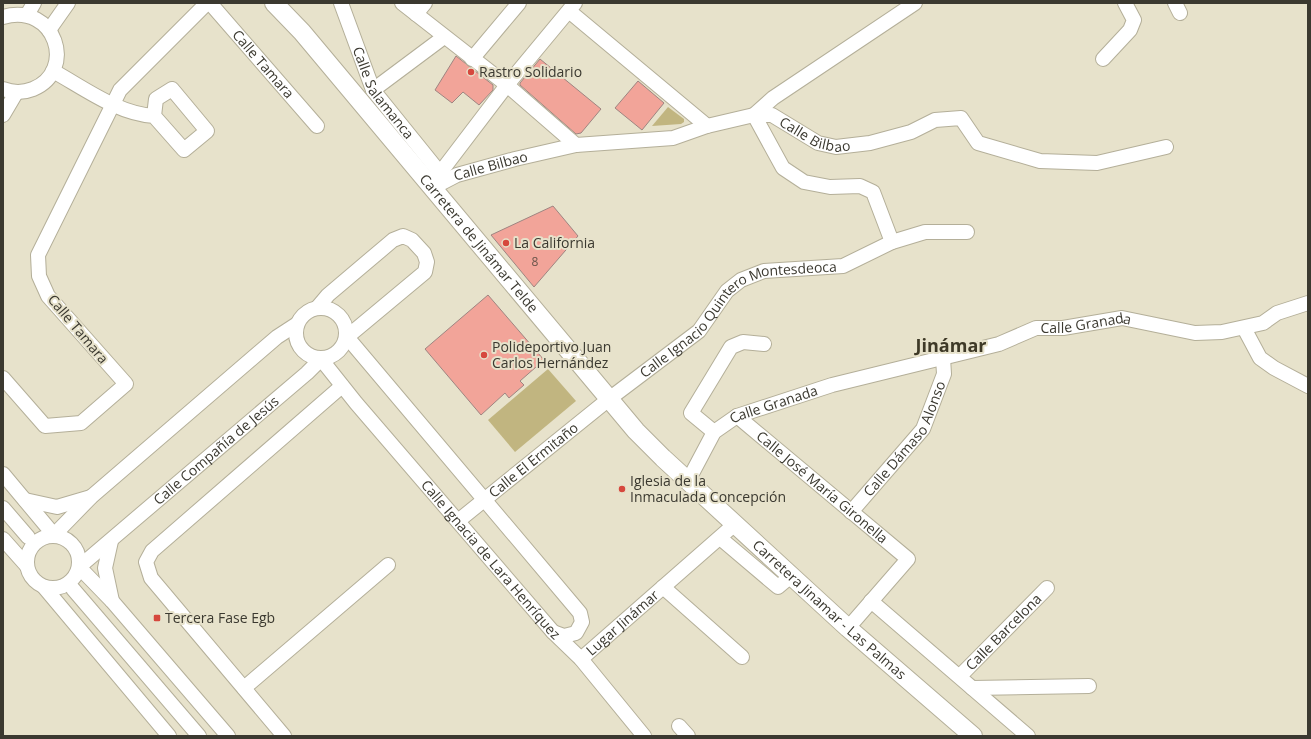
<svg xmlns="http://www.w3.org/2000/svg" width="1311" height="739" font-family="'Open Sans',sans-serif">
<rect width="100%" height="100%" fill="#e7e2cb"/>
<!-- green -->
<g fill="#c1b580">
<path d="M668 107 684 119V122L681 124 652 126Z"/>
<path d="M548 369 576 401 515 452 488 420Z"/>
</g>
<!-- building -->
<g fill="#f2a499" stroke="#9e8581">
<path d="M456 56 493 85V90L479 105 463 92 452 103 435 90Z"/>
<path d="M540 59 601 109 581 133 576 134 520 85V83Z"/>
<path d="M638 81 664 103 642 130 615 108Z"/>
<path d="M553 206 578 236 534 287 491 235Z"/>
<path d="M488 295 544 360 520 381 524 385 509 398 505 393 481 415 425 349Z"/>
</g>
<g fill="none" stroke-linecap="round" stroke-linejoin="round">
<!-- minor casing -->
<g stroke="#b4af99" stroke-width="16">
<g id="minor">
<path id="s1" d="M210 3 317 126"/>
<path id="s2" d="M341 3 373 90 440 173"/>
<path d="M402 3 507 85 576 145"/>
<path d="M1175 3 1180 13"/>
<path d="M569 11 707 126"/>
<path d="M416 14 425 3"/>
<path d="M27 15 34 3"/>
<path d="M3 17C56 2 77 71 33 89 23 93 13 93 3 89"/>
<path d="M49 30 68 3"/>
<path d="M472 59 519 3"/>
<path d="M1103 59 1130 30 1134 20 1125 3"/>
<path d="M53 71C84 88 118 114 154 116L184 150 207 131 172 89 156 99 154 116"/>
<path d="M373 90 444 37"/>
<path d="M3 115 16 93"/>
<path id="s3" d="M432 188 457 175 515 159 576 145 673 138 707 126 754 115H772L818 143 836 147 870 143 911 132 935 120 961 118 978 143 1040 161 1097 163 1166 147"/>
<path d="M432 188 440 173 507 85 575 3"/>
<path d="M892 242 873 192 860 186 830 187 804 182 783 168 754 115 773 98 915 3"/>
<circle cx="321" cy="333" r="25"/>
<path d="M317 308 328 295 393 240 403 236 412 240 424 253 427 262 425 272 347 337 580 613 582 622 576 633 564 636 553 632"/>
<path d="M1244 328 1260 358 1274 368 1308 386"/>
<path d="M3 378 45 426 81 423 126 384 48 296 39 276 38 255 120 90 207 3"/>
<path id="s4" d="M737 416 908 559 848 628"/>
<path d="M714 432 691 413 731 347 743 342 764 344"/>
<path d="M3 474 54 535"/>
<path id="s5" d="M688 481 714 432 737 416 832 385 999 344 1036 328H1063L1122 318 1195 333 1222 332 1263 323 1277 313 1308 303"/>
<path d="M25 500 57 507 91 497"/>
<path d="M3 508 28 537"/>
<path id="s6" d="M851 512 923 429 944 374 943 358"/>
<path id="s7" d="M458 521 609 399 699 331 727 291 741 280 764 271 843 266 892 242 925 232H967"/>
<path d="M54 535 91 497 277 337 297 324"/>
<circle cx="53" cy="562" r="26"/>
<path d="M720 538 778 587 791 576"/>
<path d="M3 539 27 566"/>
<path d="M111 541 105 568 112 601"/>
<path id="s8" d="M79 567 307 373 321 359 356 403 553 632 581 659 644 736"/>
<path d="M79 567 112 601 228 736"/>
<path d="M44 587 169 736"/>
<path d="M663 587 742 657"/>
<path d="M73 589 199 736"/>
<path d="M871 601 1028 736"/>
<path id="s9" d="M581 659 735 524"/>
<path id="s10" d="M960 676 1047 588"/>
<path d="M244 688 388 565"/>
<path d="M972 688 1089 686"/>
<path d="M679 726 688 736"/>
<path d="M284 736 151 578 146 562 152 551 342 386"/>
</g>
</g>
<!-- major casing -->
<g stroke="#b4af99" stroke-width="20">
<g id="major">
<path id="s11" d="M274 3 302 32 636 431 663 458 848 628 973 736"/>
</g>
</g>
<!-- minor -->
<use href="#minor" stroke="#fff" stroke-width="14"/>
<!-- major -->
<use href="#major" stroke="#fff" stroke-width="18"/>
</g>
<!-- markers -->
<g fill="#d6483d" stroke="#e7e2cb" stroke-width="1.5">
<circle cx="471" cy="72" r="4"/>
<circle cx="506" cy="243" r="4"/>
<circle cx="484" cy="355" r="4"/>
<circle cx="622" cy="489" r="4"/>
<rect x="153" y="614" width="8" height="8" rx="2"/>
</g>
<g text-anchor="middle" stroke-width="4" stroke-linejoin="round" paint-order="stroke">
<!-- number labels -->
<g font-size="12" fill="#69544a">
<text x="535" y="266">8</text>
</g>
<!-- street labels -->
<g font-size="14" fill="#3b3930" stroke="#e7e2cb">
<text dy="5" stroke="none"><textPath href="#s1" startOffset="81">Calle Tamara</textPath></text>
<text dy="5" stroke="none"><textPath href="#s2" startOffset="100">Calle Salamanca</textPath></text>
<text dy="5" stroke="none"><textPath href="#s3" startOffset="399">Calle Bilbao</textPath></text>
<text dy="5" stroke="none"><textPath href="#s3" startOffset="63">Calle Bilbao</textPath></text>
<text dy="5" stroke="none"><textPath href="#s11" startOffset="316">Carretera de Jinámar Telde</textPath></text>
<text dy="5" stroke="none"><textPath href="#s7" startOffset="353">Calle Ignacio Quintero Montesdeoca</textPath></text>
<text dy="5" stroke="none"><textPath href="#s5" startOffset="446">Calle Granada</textPath></text>
<text transform="translate(78 329) rotate(50)" y="5">Calle Tamara</text>
<text dy="5" stroke="none"><textPath href="#s5" startOffset="122">Calle Granada</textPath></text>
<text dy="5" stroke="none"><textPath href="#s6" startOffset="92">Calle Dámaso Alonso</textPath></text>
<text dy="5" stroke="none"><textPath href="#s8" startOffset="180">Calle Compañía de Jesús</textPath></text>
<text dy="5" stroke="none"><textPath href="#s7" startOffset="97">Calle El Ermitaño</textPath></text>
<text dy="5" stroke="none"><textPath href="#s4" startOffset="111">Calle José María Gironella</textPath></text>
<text dy="5" stroke="none"><textPath href="#s8" startOffset="582">Calle Ignacia de Lara Henríquez</textPath></text>
<text dy="5" stroke="none"><textPath href="#s11" startOffset="824">Carretera Jinamar - Las Palmas</textPath></text>
<text dy="5" stroke="none"><textPath href="#s9" startOffset="55">Lugar Jinámar</textPath></text>
<text dy="5" stroke="none"><textPath href="#s10" startOffset="62">Calle Barcelona</textPath></text>
</g>
<!-- poi labels -->
<g font-size="14" fill="#3b3930" stroke="#e7e2cb" text-anchor="start">
<text x="479" y="77">Rastro Solidario</text>
<text x="514" y="248">La California</text>
<text x="492" y="352">Polideportivo Juan<tspan x="492" dy="16">Carlos Hernández</tspan></text>
<text x="630" y="486">Iglesia de la<tspan x="630" dy="16">Inmaculada Concepción</tspan></text>
<text x="165" y="623">Tercera Fase Egb</text>
</g>
<!-- district labels -->
<g font-size="18" font-weight="bold" fill="#3e3927" stroke="#e7e2cb">
<text x="951" y="352">Jinámar</text>
</g>
</g>
<!-- border -->
<rect width="1311" height="739" fill="none" stroke="#3b3930" stroke-width="8"/>
</svg>
